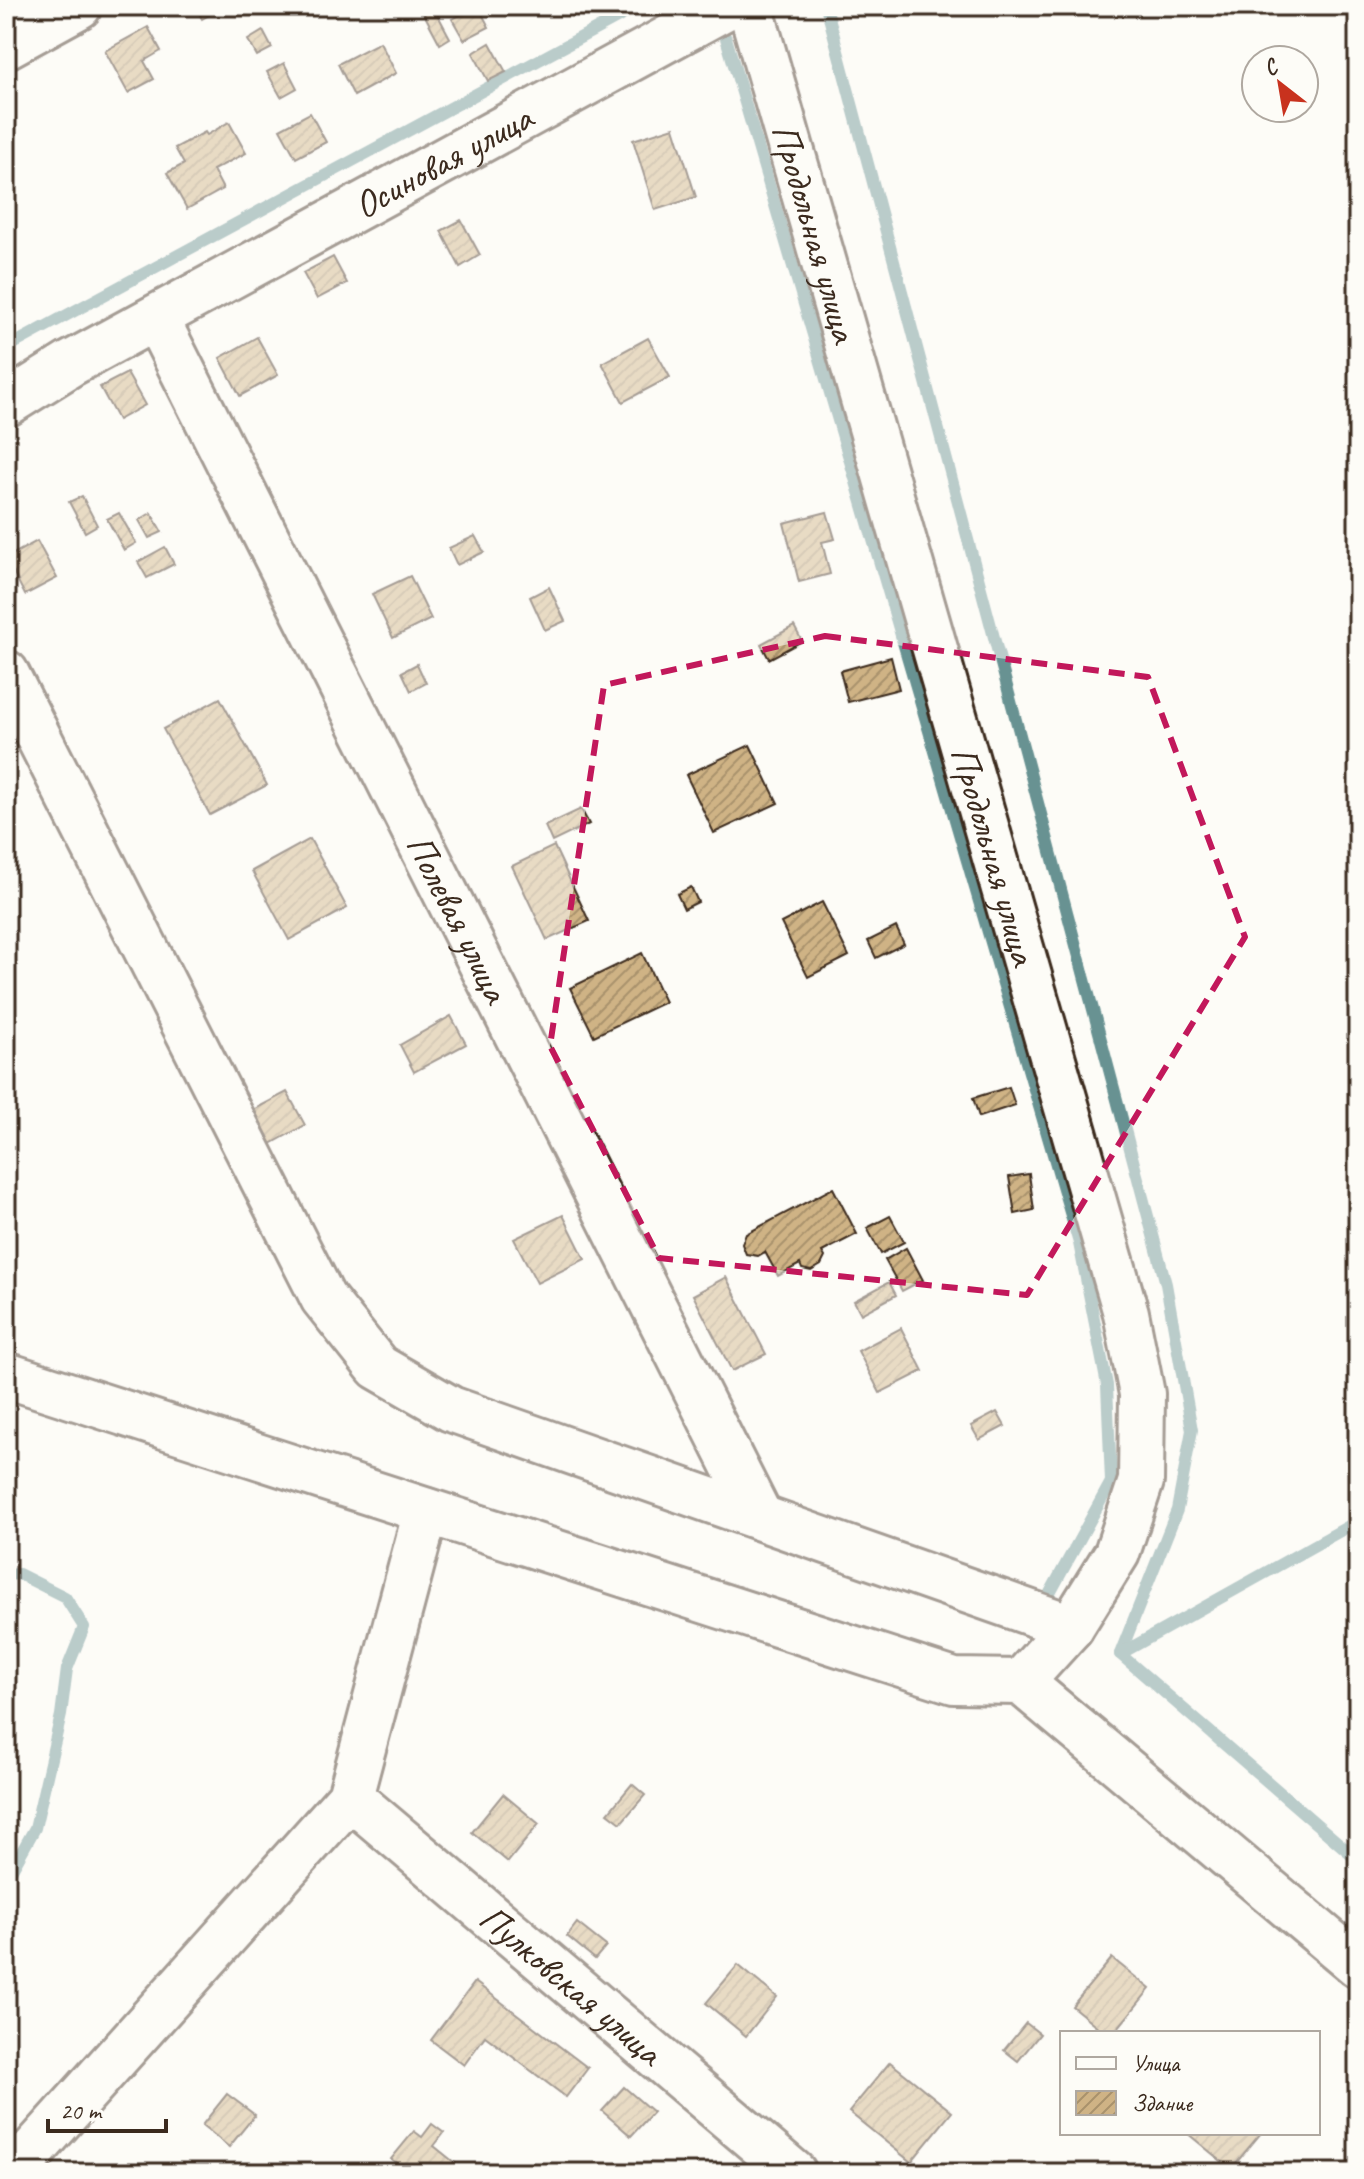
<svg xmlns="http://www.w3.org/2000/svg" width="1364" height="2179" font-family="Caveat,sans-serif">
<defs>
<pattern id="building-hatch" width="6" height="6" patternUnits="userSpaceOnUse" patternTransform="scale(2)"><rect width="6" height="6" fill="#cfb385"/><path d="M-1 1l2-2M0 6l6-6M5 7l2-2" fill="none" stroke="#a9926c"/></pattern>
</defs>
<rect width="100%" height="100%" fill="#fdfcf7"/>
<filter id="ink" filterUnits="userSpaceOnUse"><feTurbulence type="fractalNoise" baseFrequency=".0125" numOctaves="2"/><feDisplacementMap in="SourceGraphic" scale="16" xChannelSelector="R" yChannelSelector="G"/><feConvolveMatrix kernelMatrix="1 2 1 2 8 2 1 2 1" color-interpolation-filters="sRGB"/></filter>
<g filter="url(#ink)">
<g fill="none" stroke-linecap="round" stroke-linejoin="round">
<!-- stream -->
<g stroke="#689292" stroke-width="12">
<path d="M826 6 1166 1284 1192 1430 1177 1510 1120 1654"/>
<path d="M726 38 1079 1243 1107 1385 1111 1482 1050 1593"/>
<path d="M6 348 639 6"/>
<path d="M1358 1521 1120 1654 1358 1860"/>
<path d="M6 1575 19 1574 65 1597 84 1627 67 1669 61 1715 35 1828 11 1871 6 1873"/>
</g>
</g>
<!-- building -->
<g fill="url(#building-hatch)" stroke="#3b2a1e" stroke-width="2">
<path d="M195 6H225L202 19Z"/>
<path d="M433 6 450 38 440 44 423 12Z"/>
<path d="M478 6 489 27 464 40 452 19Z"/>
<path d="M148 27 161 51 144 61 154 79 128 93 105 51Z"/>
<path d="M263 31 272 48 257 56 248 40Z"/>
<path d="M380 42 396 73 354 96 338 64Z"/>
<path d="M490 43 506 72 488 81 473 53Z"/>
<path d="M284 63 297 88 281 97 267 72Z"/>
<path d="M310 113 326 142 296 158 280 129Z"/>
<path d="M229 122 246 153 213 170 223 189 187 209 167 173 184 164 175 148 205 132 207 135Z"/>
<path d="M674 127 696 197 655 210 633 140Z"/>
<path d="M461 220 480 255 460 267 441 231Z"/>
<path d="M333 257 347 283 317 299 303 273Z"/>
<path d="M257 337 278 375 240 396 220 358Z"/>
<path d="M648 338 670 377 623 402 602 363Z"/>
<path d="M127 373 145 405 118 420 100 387Z"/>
<path d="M82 496 97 525 85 532 69 502Z"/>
<path d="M827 512 835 539 822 542 830 574 799 582 784 523Z"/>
<path d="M119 513 136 543 124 550 107 519Z"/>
<path d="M151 513 162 532 149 538 139 520Z"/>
<path d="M475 536 484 552 457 565 449 548Z"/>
<path d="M37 541 57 578 25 595 6 558Z"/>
<path d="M165 547 174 564 147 578 138 562Z"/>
<path d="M410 576 431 619 393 638 372 594Z"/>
<path d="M549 587 565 621 545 630 530 597Z"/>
<path d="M794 626 802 641 769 659 761 644Z"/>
<path d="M891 657 899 689 848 702 840 671Z"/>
<path d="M417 664 426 683 411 691 402 672Z"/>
<path d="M220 698 267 785 210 815 163 729Z"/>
<path d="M750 745 778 803 714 833 686 775Z"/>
<path d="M581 809 589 824 552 842 545 826Z"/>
<path d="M310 839 347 908 289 940 252 871Z"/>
<path d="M554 846 589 921 547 940 512 866Z"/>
<path d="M691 887 698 902 684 909 677 894Z"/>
<path d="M822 902 849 956 808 977 781 923Z"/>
<path d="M896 927 904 944 876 958 868 941Z"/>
<path d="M642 953 665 1002 594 1036 570 988Z"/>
<path d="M451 1016 466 1044 414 1072 400 1045Z"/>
<path d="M1009 1087 1015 1105 979 1117 973 1098Z"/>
<path d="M287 1092 305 1125 271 1144 253 1110Z"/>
<path d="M1029 1174 1034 1210 1015 1214 1009 1177Z"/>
<path d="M833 1188 857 1234 822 1252 825 1257 821 1265 811 1271 802 1269 800 1264 778 1276 765 1252 758 1256 746 1254 742 1244 746 1234Z"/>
<path d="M563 1215 585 1259 537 1283 514 1239Z"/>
<path d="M890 1216 904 1242 881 1254 867 1228Z"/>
<path d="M906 1248 923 1280 902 1291 885 1260Z"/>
<path d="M726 1277 766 1354 732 1371 693 1295Z"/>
<path d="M889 1282 896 1295 861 1314 854 1301Z"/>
<path d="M901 1328 923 1371 880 1393 858 1351Z"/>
<path d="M997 1412 1005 1426 979 1440 971 1426Z"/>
<path d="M632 1784 645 1795 621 1823 608 1813Z"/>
<path d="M503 1794 539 1824 508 1862 472 1832Z"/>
<path d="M577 1923 606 1946 595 1959 567 1936Z"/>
<path d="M1112 1958 1150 1989 1114 2033H1105L1072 2006Z"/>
<path d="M738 1965 777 1997 746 2036 706 2003Z"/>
<path d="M475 1982 588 2068 566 2097 485 2036 464 2065 431 2040Z"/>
<path d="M1026 2023 1040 2034 1018 2061 1004 2050Z"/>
<path d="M890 2062 952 2112 911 2162 849 2112Z"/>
<path d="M624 2087 653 2112 631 2136 602 2111Z"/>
<path d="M227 2094 255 2115 229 2147 202 2125Z"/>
<path d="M432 2124 444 2133 434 2146 455 2163 448 2173H409L391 2159 414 2131 422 2137Z"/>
<path d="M1187 2133H1261L1231 2169Z"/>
</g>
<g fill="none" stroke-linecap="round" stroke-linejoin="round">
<!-- minor casing -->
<g stroke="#3b2a1e" stroke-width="50">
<g id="minor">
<path id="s1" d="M750 6 1126 1313 1142 1394 1141 1481 1117 1553 1071 1627 1021 1682"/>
<path d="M6 46 79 6"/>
<path id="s2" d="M156 318 760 1517"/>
<path id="s3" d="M6 404 70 364 728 6"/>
<path d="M6 673 323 1298 378 1367 451 1409 1071 1627"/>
<path d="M6 1375 954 1681 1021 1682 1358 1965"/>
<path id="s4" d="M350 1797 794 2173"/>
<path d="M13 2173 350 1797 426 1511"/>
</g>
</g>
<!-- minor -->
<use href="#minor" stroke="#fdfcf7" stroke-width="44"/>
</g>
</g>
<!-- marked area -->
<path d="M0 0H1364V2179H0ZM825 636 1148 677 1245 937 1027 1295 659 1258 550 1046 604 685Z" fill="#fdfcf7" fill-opacity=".55" fill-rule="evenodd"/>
<path fill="none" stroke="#c2185b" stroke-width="6" stroke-dasharray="16 10" stroke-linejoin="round" d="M825 636 1148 677 1245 937 1027 1295 659 1258 550 1046 604 685Z"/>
<g text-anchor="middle" stroke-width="7" stroke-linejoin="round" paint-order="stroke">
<!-- street labels -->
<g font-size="38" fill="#3b2a1e" stroke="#fdfcf7">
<text dy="13" stroke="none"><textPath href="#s3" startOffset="500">Осиновая улица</textPath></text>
<text dy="13" stroke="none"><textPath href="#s1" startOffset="236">Продольная улица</textPath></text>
<text dy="13" stroke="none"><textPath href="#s1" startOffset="884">Продольная улица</textPath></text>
<text dy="13" stroke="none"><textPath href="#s2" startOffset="672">Полевая улица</textPath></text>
<text dy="13" stroke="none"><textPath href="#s4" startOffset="290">Пулковская улица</textPath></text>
</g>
</g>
<!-- margin -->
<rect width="1364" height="2179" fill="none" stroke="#fdfcf7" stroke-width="32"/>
<rect x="16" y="16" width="1332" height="2147" fill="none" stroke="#3b2a1e" stroke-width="3" filter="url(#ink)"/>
<!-- legend -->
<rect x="1060" y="2031" width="260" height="104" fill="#fdfcf7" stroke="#afa8a0" stroke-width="2"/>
<rect x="1076" y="2057" width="40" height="12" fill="#fdfcf7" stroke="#afa8a0" stroke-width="2"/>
<text x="1132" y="2071" font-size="24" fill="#3b2a1e">Улица</text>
<rect x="1076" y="2091" width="40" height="24" fill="url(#building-hatch)" stroke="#afa8a0" stroke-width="2"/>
<text x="1132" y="2111" font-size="24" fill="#3b2a1e">Здание</text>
<!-- north arrow -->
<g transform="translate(1280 84) rotate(329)"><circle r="38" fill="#fdfcf7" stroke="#afa8a0" stroke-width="2"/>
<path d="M0-6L14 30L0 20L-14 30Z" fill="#c8321e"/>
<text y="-12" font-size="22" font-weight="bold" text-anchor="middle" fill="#3b2a1e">С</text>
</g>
<!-- scale -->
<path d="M48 2119v12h118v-12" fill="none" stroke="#3b2a1e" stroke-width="4"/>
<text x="60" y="2119" font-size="24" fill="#3b2a1e" stroke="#fdfcf7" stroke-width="6" paint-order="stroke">20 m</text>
</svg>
